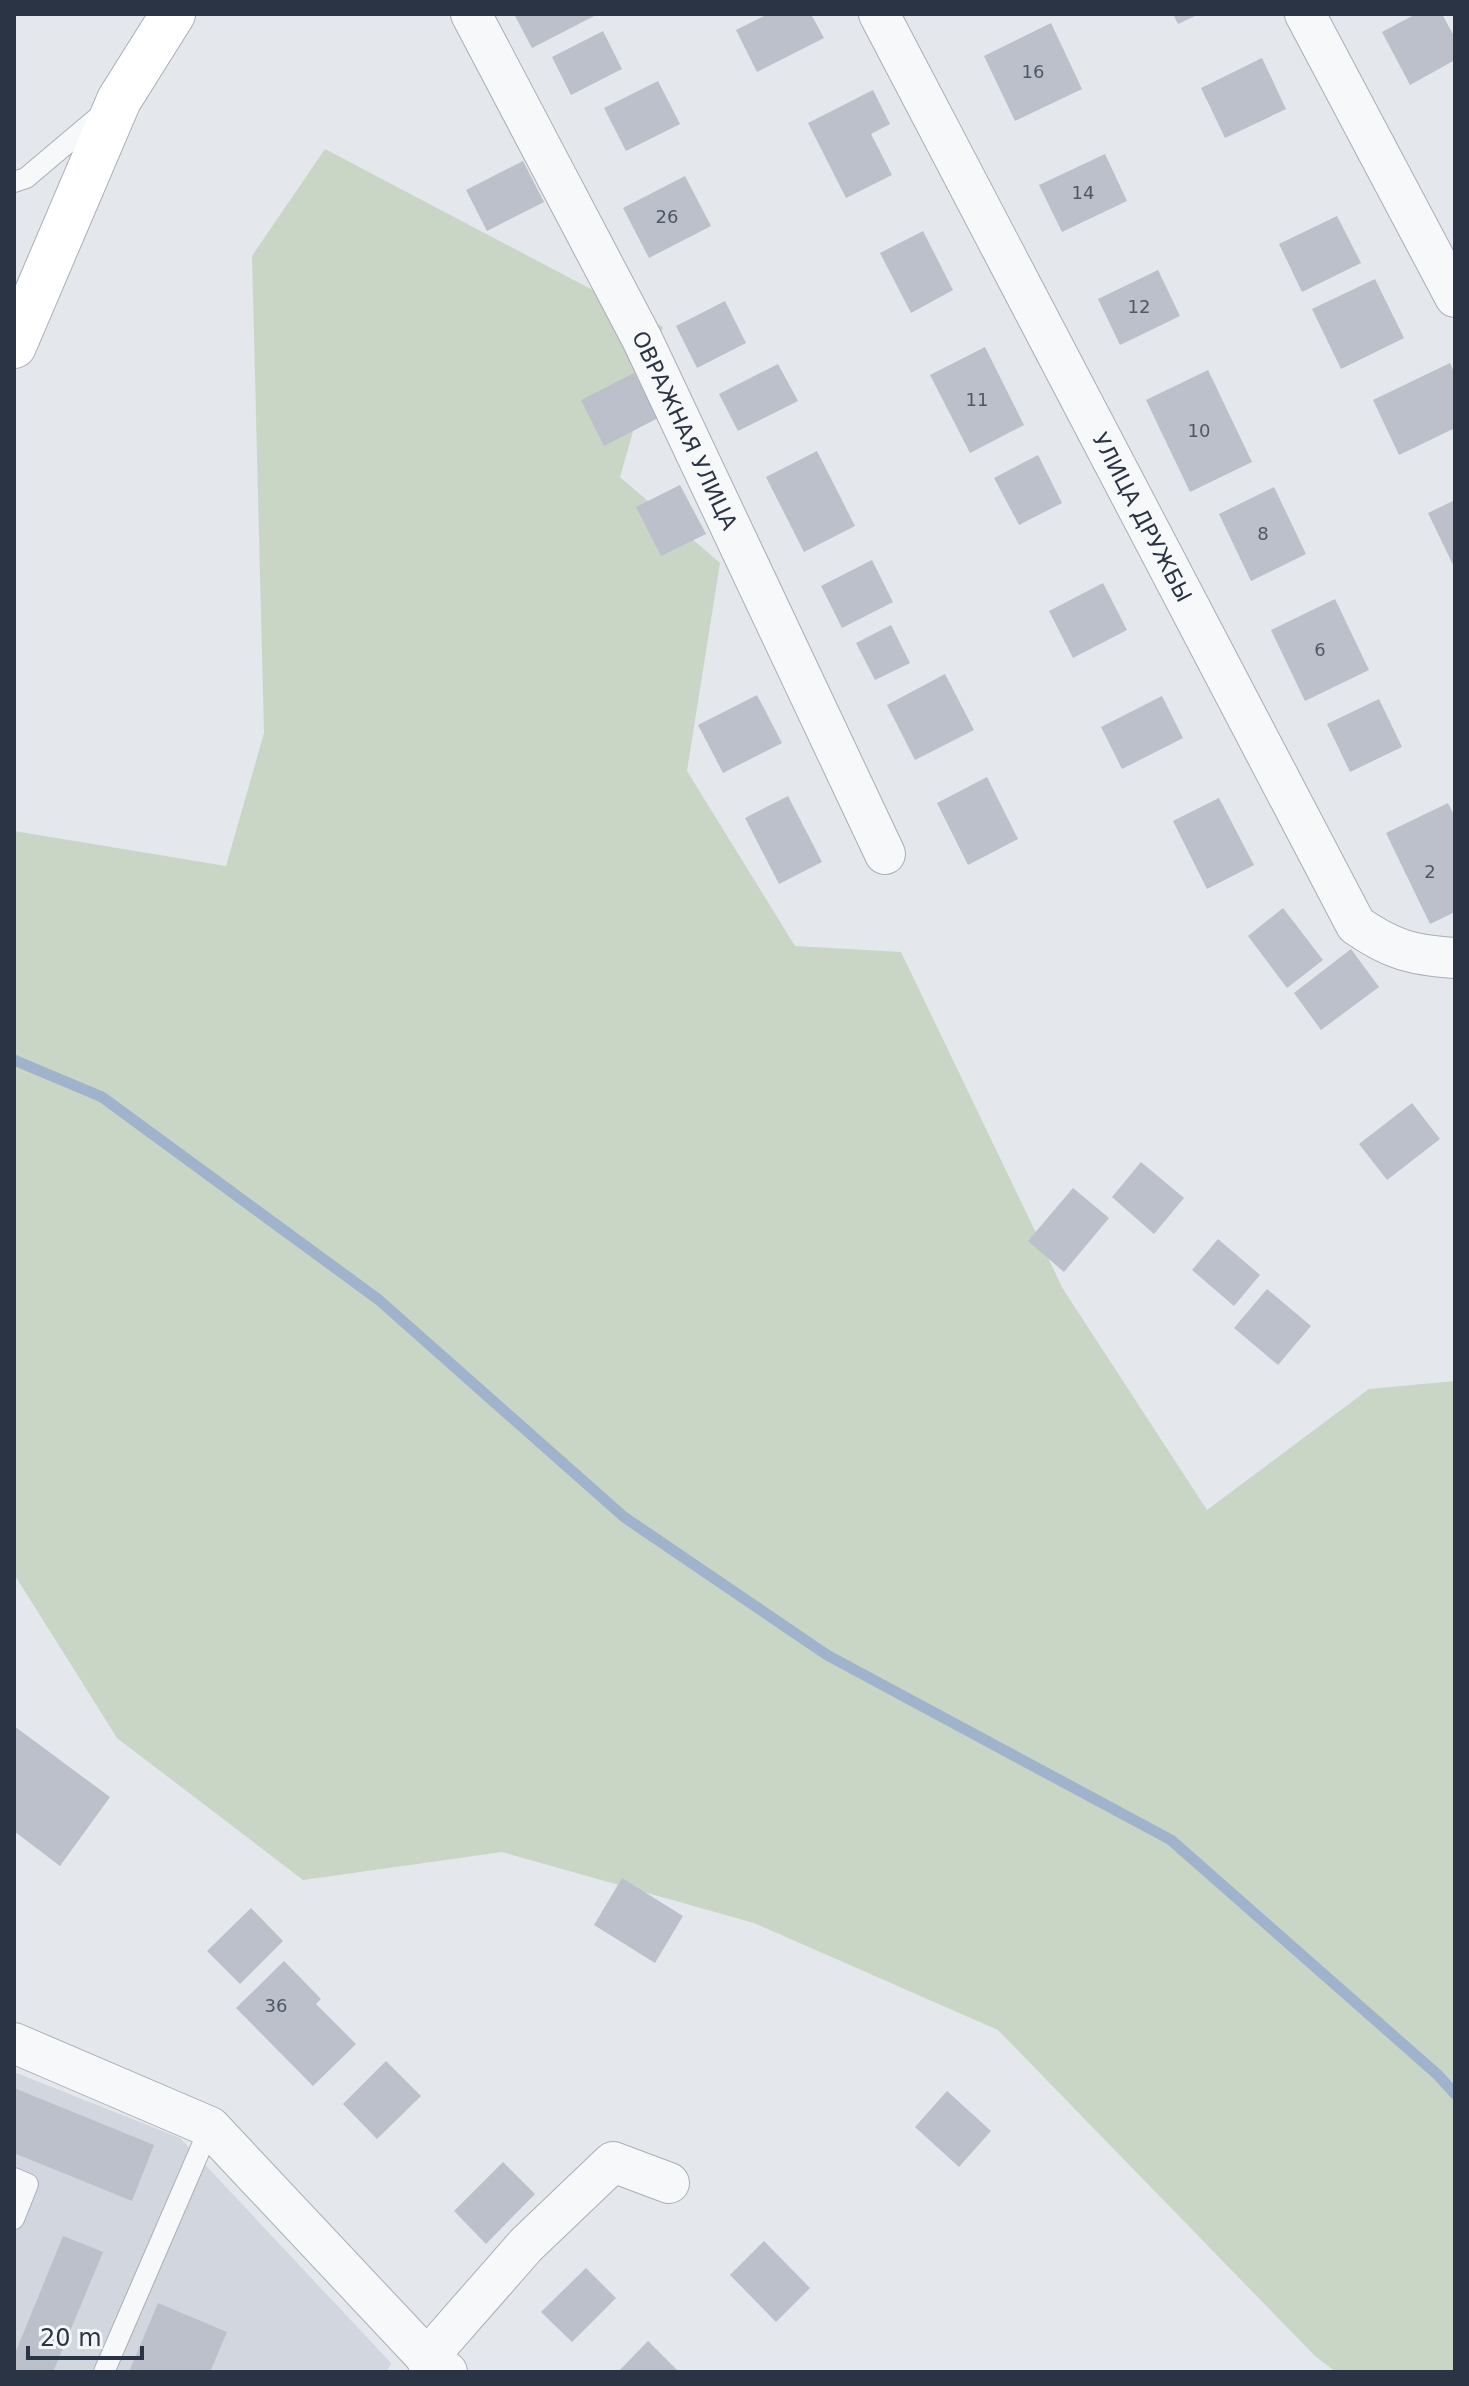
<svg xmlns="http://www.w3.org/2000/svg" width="1469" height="2386" font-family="'DejaVu Sans',sans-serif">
<rect width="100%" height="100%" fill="#e4e7ec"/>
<!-- built -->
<path fill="#d2d6de" d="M14 2072 180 2138 391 2363 387 2372H14Z"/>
<!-- green -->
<path fill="#c9d6c5" d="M325 149 663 327 620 477 720 563 687 771 795 946 901 952 1063 1289 1207 1510 1369 1389 1455 1381V2372H1336L1315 2356 998 2030 754 1923 502 1852 303 1880 117 1738 14 1574V831L226 866 264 733 252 256Z"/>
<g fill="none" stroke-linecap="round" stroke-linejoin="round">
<!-- stream -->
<path stroke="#9fb4cc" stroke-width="11" d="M14 1060 102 1097 379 1300 624 1517 827 1655 1171 1840 1438 2075 1455 2094"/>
</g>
<!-- building -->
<g fill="#bbc0ca">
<path d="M514 14H598L532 48Z"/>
<path d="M768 14H811L824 38 757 72 736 30Z"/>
<path d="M1173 14H1199L1178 24Z"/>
<path d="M1416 14H1442L1455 38V60L1410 85 1382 32Z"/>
<path d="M1051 23 1082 89 1015 121 984 56Z"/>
<path d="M603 31 622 69 571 95 552 57Z"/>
<path d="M1262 58 1286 109 1225 138 1201 88Z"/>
<path d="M658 81 680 124 626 151 604 108Z"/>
<path d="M873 90 890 124 871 134 892 175 846 198 808 123Z"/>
<path d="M1105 154 1127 201 1062 232 1039 185Z"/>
<path d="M523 161 544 202 487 231 466 190Z"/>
<path d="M685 176 711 226 649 258 623 208Z"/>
<path d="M1337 216 1361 263 1302 292 1279 244Z"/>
<path d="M923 231 953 290 911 313 880 253Z"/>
<path d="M1158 270 1180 316 1120 345 1098 299Z"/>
<path d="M1375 279 1404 338 1341 369 1312 309Z"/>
<path d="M725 301 746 343 697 368 676 326Z"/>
<path d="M985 347 1024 425 970 453 930 375Z"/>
<path d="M1450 363 1455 374V428L1399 455 1373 400Z"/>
<path d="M778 364 798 401 738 431 719 394Z"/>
<path d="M1208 370 1252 462 1190 492 1146 400Z"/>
<path d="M634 373 658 418 604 446 581 400Z"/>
<path d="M817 451 855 526 804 552 766 477Z"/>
<path d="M1038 455 1062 503 1019 525 994 478Z"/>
<path d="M680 485 706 534 661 556 636 507Z"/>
<path d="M1274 487 1306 554 1251 581 1219 514Z"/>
<path d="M1455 500V569L1428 513Z"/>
<path d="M872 560 893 602 842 628 821 586Z"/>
<path d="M1103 583 1127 630 1073 658 1049 611Z"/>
<path d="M1335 599 1369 670 1305 701 1271 630Z"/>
<path d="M891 625 910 663 875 680 856 643Z"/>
<path d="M945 674 974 730 915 760 887 705Z"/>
<path d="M757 695 782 743 723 773 698 725Z"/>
<path d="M1162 696 1183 738 1122 769 1101 727Z"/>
<path d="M1379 699 1402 747 1350 772 1327 724Z"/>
<path d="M987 777 1018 839 968 865 937 803Z"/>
<path d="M788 796 822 862 779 884 745 818Z"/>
<path d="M1219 798 1254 865 1207 889 1173 821Z"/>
<path d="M1448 803 1455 817V912L1430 924 1386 833Z"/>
<path d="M1283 908 1323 960 1287 988 1248 936Z"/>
<path d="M1351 949 1379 987 1321 1030 1294 993Z"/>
<path d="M1412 1103 1440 1139 1387 1180 1359 1144Z"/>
<path d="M1141 1162 1184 1198 1154 1234 1112 1197Z"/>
<path d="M1073 1188 1109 1218 1064 1272 1028 1241Z"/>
<path d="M1218 1239 1260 1275 1234 1306 1192 1270Z"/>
<path d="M1267 1289 1311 1326 1278 1365 1234 1328Z"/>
<path d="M14 1726 110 1797 60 1866 14 1831Z"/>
<path d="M622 1878 683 1916 655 1963 594 1925Z"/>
<path d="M251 1908 283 1941 240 1984 207 1951Z"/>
<path d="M284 1961 321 1999 316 2004 356 2044 313 2086 236 2008Z"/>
<path d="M386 2061 421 2096 377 2139 343 2104Z"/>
<path d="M14 2088 154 2145 132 2201 14 2153Z"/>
<path d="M947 2091 991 2131 959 2167 915 2127Z"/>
<path d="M503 2162 535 2194 486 2244 454 2211Z"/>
<path d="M63 2236 103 2252 53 2372H14V2356Z"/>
<path d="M764 2241 810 2288 776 2322 730 2275Z"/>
<path d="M586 2268 616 2298 572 2342 541 2312Z"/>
<path d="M158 2303 227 2332 210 2372H129Z"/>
<path d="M648 2341 679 2372H618Z"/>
</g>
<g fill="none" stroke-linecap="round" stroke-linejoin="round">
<!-- service casing -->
<g stroke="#a9aeb7" stroke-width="22">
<g id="service">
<path d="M14 182 26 178 103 113"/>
<path d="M14 2178 28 2184 14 2219"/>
<path d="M104 2372 210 2127"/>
</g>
</g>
<!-- minor casing -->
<g stroke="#a9aeb7" stroke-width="42">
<g id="minor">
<path id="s1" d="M471 14 642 339 885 854"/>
<path id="s2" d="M879 14 1356 925C1392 950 1412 955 1455 958"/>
<path d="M1305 14 1455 297"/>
<path d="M14 2043 210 2127 427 2358 447 2372"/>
<path d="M430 2372 427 2358 526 2245 613 2162 669 2183"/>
</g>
</g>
<!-- secondary casing -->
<g stroke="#a9aeb7" stroke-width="46">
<path id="secondary" d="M14 346 119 100 173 14"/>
</g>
<!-- service -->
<use href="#service" stroke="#f7f8fa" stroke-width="20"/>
<!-- minor -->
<use href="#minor" stroke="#f7f8fa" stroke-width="40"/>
<!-- secondary -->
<use href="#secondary" stroke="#fff" stroke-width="44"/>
</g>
<g text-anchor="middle" stroke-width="8" stroke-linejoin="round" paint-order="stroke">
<!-- number labels -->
<g font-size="18" fill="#4f5766">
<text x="1033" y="78">16</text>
<text x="1083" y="199">14</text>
<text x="667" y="223">26</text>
<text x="1139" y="313">12</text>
<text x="977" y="406">11</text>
<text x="1199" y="437">10</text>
<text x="1263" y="540">8</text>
<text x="1320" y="656">6</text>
<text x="1430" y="878">2</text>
<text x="276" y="2012">36</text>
</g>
<!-- street labels -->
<g font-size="22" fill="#2b3445" stroke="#f4f6f9">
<text dy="8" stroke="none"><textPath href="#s1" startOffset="468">ОВРАЖНАЯ УЛИЦА</textPath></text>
<text dy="8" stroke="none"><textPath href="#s2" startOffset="568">УЛИЦА ДРУЖБЫ</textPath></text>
</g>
</g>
<!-- border -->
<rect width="1469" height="2386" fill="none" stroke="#2b3445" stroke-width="32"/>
<!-- scale -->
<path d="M28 2346v12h114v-12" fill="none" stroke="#2b3445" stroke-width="4"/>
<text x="40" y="2346" font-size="24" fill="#2b3445" stroke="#f4f6f9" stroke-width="6" paint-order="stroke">20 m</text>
</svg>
